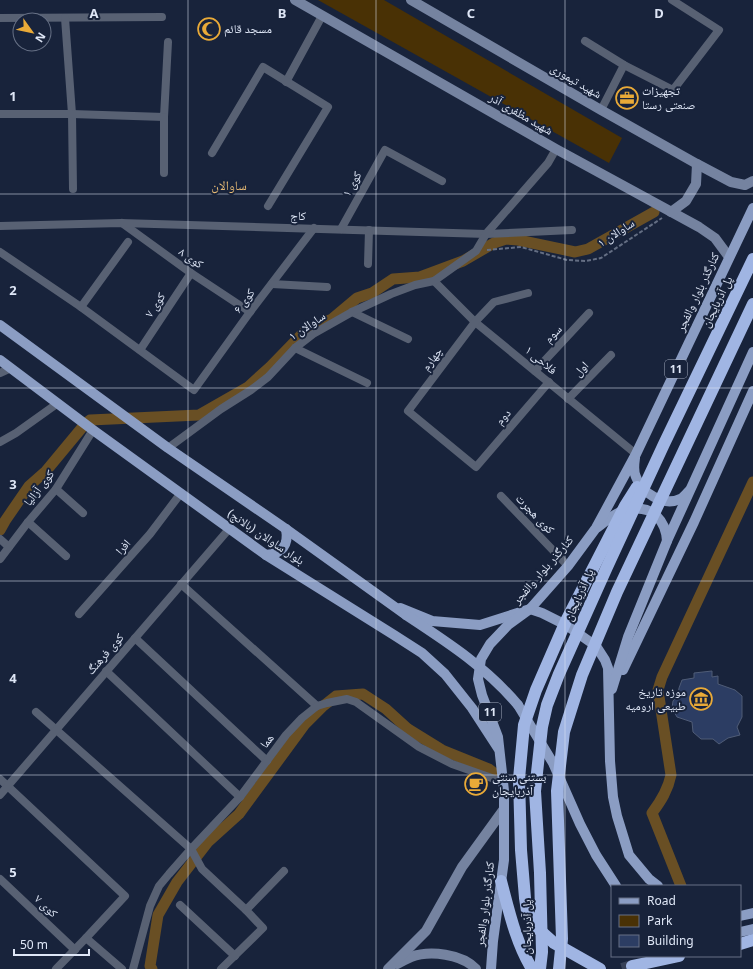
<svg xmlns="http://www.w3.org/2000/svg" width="753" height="969" font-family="'Noto Sans','Noto Naskh Arabic',sans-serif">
<rect width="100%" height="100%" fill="#18233b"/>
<!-- green -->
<path fill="#493105" d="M318 0H384L622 138 609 163Z"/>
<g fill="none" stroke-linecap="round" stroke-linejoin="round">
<!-- canal -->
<g stroke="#694f24" stroke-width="11">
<path d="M0 530 5 521 29 486 46 471 85 424 90 420 199 415 248 387 270 367 306 330 332 319 357 298 372 293 393 279 420 277 463 261 494 243 506 239 518 240 575 252 588 249 654 212"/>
<path d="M681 886 652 813C661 801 668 790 671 775L658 690 662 677 753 482"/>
<path d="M152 969 150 966 158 915 177 882 208 842 239 814 305 724 322 707 336 696 363 694 386 709 408 729 442 750 489 769 502 779"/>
</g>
</g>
<!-- building -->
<path fill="#2c3d63" stroke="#4f5c77" d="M712 671V677L718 676V684L735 690 742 696V717L737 727 740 735 728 738 719 744 713 739H701L693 732 692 722 677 717 672 708 673 701 678 695 679 688 682 680 694 678V673Z"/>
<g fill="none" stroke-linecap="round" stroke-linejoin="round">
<!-- highway-tunnel -->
<path stroke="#364057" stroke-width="12" stroke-dasharray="12 6" stroke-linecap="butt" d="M622 969 632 966"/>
<!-- path -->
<path stroke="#646e83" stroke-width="2" stroke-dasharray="4 2" stroke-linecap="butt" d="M487 250 521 247 567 260 586 261 601 258 662 218"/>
<!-- street -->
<g stroke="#586173" stroke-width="8">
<path d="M0 18 162 17"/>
<path d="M65 18 72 114 73 189"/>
<path d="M585 41 624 65 673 90 719 30 672 0"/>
<path d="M286 82 322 16"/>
<path d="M601 110 624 65"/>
<path d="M0 114H72L164 117 168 42"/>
<path d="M164 117V173"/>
<path d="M212 153 263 67 328 107 268 206"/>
<path d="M122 223 191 273 250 312"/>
<path d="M0 226 121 223 486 234 572 230"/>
<path d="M341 229 385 150 442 181"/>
<path d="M0 252 81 307 194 390 250 312 314 228"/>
<path d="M368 264 369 230"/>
<path d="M434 281 475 322 636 454"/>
<path d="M272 284 327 287"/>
<path d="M528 293 494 302 475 322 408 411 476 467 549 382"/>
<path d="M81 307 128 242"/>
<path d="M352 312 408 339"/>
<path d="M295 348 367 383"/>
<path d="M140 350 191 273"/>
<path d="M535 371 589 313"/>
<path d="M0 373 11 368"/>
<path d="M568 399 611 355"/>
<path d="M0 442 16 433 58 403"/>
<path d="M168 448 221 409 251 390 268 377 295 348 313 334 352 312 391 294 415 285 434 281 476 251 486 234 548 163 556 149"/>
<path d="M56 489 83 513"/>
<path d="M501 496 568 566"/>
<path d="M28 522 66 556"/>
<path d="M0 539 9 547"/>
<path d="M0 559 28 522 56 489 93 430"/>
<path d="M181 584 317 706"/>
<path d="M79 614 150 534 181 493"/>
<path d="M135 638 267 761"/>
<path d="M106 671 240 797"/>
<path d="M36 712 191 849 202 869 246 910"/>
<path d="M0 779 125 896 86 938 122 969"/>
<path d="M0 795 229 529"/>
<path d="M0 879 75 950"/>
<path d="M180 905 235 956"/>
<path d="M56 969 86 938"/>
<path d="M133 969 150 906 159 886 169 874 191 849 240 797 286 735 302 718 317 706 327 703 347 699 356 702 419 747 452 764 503 782"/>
<path d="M221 969 263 928 246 910 284 871"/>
</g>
<!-- secondary -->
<g stroke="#7583a0" stroke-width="10">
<path d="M295 0 556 149 699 227 715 238 729 257"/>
<path d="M411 0 601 110 697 164 731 182 745 185 753 181"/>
<path d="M671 212 686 201 696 184 697 164"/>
<path d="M397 964C402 962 406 959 411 957 430 950 462 954 476 969"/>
<path d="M388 969 426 931 462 867 504 809"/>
</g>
<!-- primary -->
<g stroke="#8b9dc3" stroke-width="10">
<path d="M0 325 168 448 286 529 406 615"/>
<path d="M0 360 93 430 266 555 394 635 422 653 445 674 472 708 498 748"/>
<path d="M635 458C634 465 633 471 636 477 641 492 663 507 680 499 683 498 686 494 689 491"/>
<path d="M598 527C607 520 619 510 631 509 653 506 666 521 667 541"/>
<path d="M266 555C282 554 289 545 286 529"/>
<path d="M400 608 432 621 480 625 530 609 542 613 566 625 596 646 605 660 608 668 610 761 613 797 617 816 629 855 649 879 658 886"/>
<path d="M623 670 694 522 753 391"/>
<path d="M612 689 628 637 667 541 753 352"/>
<path d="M518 705 553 763 580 824 596 855 616 886"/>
<path d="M740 916 753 913"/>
<path d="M740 932 753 929"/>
<path d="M491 969 493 941 504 860V791L498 737 482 695 478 679 481 659 490 644 508 625 530 609 568 566 596 528 636 454 753 208"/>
</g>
<!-- highway -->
<g stroke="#a0b5e3" stroke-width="12">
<path d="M501 881C509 911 516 943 532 969"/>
<path d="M535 926 554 943 600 969"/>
<path d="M740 944 753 940"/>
<path d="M632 966 679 956"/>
</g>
<!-- primary-bridge -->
<path stroke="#8b9dc3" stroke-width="10" d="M406 615C447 642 486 667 518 705"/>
<!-- highway-bridge -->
<g stroke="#a0b5e3" stroke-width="12">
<path d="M535 925 527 911 525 898 521 850 519 779 524 725 536 690 566 621 625 506 637 487"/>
<path d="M540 969 542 952 540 873 535 791 542 727 547 705 559 674 607 567 664 444 753 259"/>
<path d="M559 969 562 939 557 791 564 732 582 675 617 592 753 304"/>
</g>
</g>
<!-- grid -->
<path fill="none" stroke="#dee6f6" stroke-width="1" stroke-opacity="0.55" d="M188 0V969M376 0V969M565 0V969M0 194H753M0 388H753M0 581H753M0 775H753"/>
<!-- icons -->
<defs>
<g id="mosque-ring" transform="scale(1.15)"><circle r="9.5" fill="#18233b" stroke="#e9aa38" stroke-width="1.5"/><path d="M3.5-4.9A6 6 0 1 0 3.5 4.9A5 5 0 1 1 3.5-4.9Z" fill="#e9aa38"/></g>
<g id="office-ring" transform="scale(1.15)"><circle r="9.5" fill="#18233b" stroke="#e9aa38" stroke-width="1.5"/><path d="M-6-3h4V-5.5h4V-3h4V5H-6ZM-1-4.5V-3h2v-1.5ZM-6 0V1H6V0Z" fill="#e9aa38"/></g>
<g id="museum-ring" transform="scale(1.15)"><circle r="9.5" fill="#18233b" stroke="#e9aa38" stroke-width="1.5"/><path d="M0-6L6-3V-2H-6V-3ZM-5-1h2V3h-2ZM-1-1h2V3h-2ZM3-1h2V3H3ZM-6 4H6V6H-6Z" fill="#e9aa38"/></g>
<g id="cafe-ring" transform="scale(1.15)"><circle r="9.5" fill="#18233b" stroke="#e9aa38" stroke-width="1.5"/><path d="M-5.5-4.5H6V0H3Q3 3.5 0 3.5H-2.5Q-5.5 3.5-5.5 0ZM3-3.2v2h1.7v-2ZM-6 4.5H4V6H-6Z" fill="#e9aa38"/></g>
</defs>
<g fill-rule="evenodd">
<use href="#mosque-ring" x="209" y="29"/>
<use href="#office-ring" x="627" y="98"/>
<use href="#museum-ring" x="701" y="699"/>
<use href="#cafe-ring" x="476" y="784"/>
</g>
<g text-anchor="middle" stroke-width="4" stroke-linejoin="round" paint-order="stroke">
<!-- shield labels -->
<g fill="#18233b" stroke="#a3acbe" stroke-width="1">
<rect x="665" y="360" width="22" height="18" rx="3"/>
<rect x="479" y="703" width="22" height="18" rx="3"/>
</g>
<g font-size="11" font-weight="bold" fill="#dee6f6">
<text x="676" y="373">11</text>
<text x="490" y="716">11</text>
</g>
<!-- poi labels -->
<g font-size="12" fill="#dee6f6" stroke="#18233b" text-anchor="start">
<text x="224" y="33">مسجد قائم</text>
<text x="642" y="95">تجهیزات<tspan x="642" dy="14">صنعتی رستا</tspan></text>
<text x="686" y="696" text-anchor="end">موزه تاریخ<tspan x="686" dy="14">طبیعی ارومیه</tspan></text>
<text x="492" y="781">بستنی سنتی<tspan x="492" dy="14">آذربایجان</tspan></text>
</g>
<!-- street labels -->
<g font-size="12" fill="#dee6f6" stroke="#18233b">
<text transform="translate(576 81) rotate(30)" y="4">شهید تیموری</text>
<text transform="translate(521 114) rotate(30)" y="4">شهید مظفری آذر</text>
<text transform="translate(352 184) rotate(-61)" y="4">کوی ۱</text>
<text transform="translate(298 216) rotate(2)" y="4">کاج</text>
<text transform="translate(616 233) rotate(-33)" y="4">ساوالان ۱</text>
<text transform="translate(191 258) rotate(35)" y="4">کوی ۸</text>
<text transform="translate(698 292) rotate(-65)" y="4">کنارگذر بلوار والفجر</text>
<text transform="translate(244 301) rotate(-53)" y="4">کوی ۶</text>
<text transform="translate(717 302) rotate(-64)" y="4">پل آذربایجان</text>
<text transform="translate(155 305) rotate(-56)" y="4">کوی ۷</text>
<text transform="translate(307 326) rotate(-34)" y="4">ساوالان ۱</text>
<text transform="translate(553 334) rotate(-47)" y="4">سوم</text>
<text transform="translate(432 359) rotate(-53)" y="4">چهارم</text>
<text transform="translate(541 360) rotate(40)" y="4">فلاحی ۱</text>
<text transform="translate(581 369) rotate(-46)" y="4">اول</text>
<text transform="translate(503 417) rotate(-49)" y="4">دوم</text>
<text transform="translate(39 488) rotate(-52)" y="4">کوی آزالیا</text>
<text transform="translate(535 514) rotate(46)" y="4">کوی هجرت</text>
<text transform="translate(266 537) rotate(34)" y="4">بلوار ساوالان (بالانج)</text>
<text transform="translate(123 547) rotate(-49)" y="4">افرا</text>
<text transform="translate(543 570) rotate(-49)" y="4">کنارگذر بلوار والفجر</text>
<text transform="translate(579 595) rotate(-66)" y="4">پل آذربایجان</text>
<text transform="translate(105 654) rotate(-49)" y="4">کوی فرهنگ</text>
<text transform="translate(267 741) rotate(-53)" y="4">هما</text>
<text transform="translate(485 904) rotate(-83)" y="4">کنارگذر بلوار والفجر</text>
<text transform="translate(46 906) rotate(44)" y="4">کوی ۷</text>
<text transform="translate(527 927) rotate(-90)" y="4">پل آذربایجان</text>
</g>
<!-- neighbourhood labels -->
<g font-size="13" fill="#e4b874" stroke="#18233b">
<text x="229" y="190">ساوالان</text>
</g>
</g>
<g font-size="13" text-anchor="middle" font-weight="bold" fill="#dee6f6" stroke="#18233b" stroke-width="4" stroke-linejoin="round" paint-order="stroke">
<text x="94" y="18">A</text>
<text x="282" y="18">B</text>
<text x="471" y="18">C</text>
<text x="659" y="18">D</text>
<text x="13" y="101">1</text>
<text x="13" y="295">2</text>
<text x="13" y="489">3</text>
<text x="13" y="683">4</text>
<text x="13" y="877">5</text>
</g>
<!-- legend -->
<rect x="611" y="885" width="130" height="72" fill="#18233b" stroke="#677186"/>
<rect x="619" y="898" width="20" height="6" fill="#8b9dc3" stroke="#677186"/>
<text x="647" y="905" font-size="12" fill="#dee6f6">Road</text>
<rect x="619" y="915" width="20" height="12" fill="#493105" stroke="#677186"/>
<text x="647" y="925" font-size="12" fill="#dee6f6">Park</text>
<rect x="619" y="935" width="20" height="12" fill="#2c3d63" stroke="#677186"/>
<text x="647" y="945" font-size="12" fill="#dee6f6">Building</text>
<!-- north arrow -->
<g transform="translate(32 32) rotate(123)"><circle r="19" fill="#18233b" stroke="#677186"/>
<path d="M0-3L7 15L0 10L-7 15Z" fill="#e9aa38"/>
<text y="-6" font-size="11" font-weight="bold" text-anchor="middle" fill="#dee6f6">N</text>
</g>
<!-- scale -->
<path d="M14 949v6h75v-6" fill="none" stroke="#dee6f6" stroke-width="2"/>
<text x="20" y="949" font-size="12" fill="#dee6f6" stroke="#18233b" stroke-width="3" paint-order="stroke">50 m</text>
</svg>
